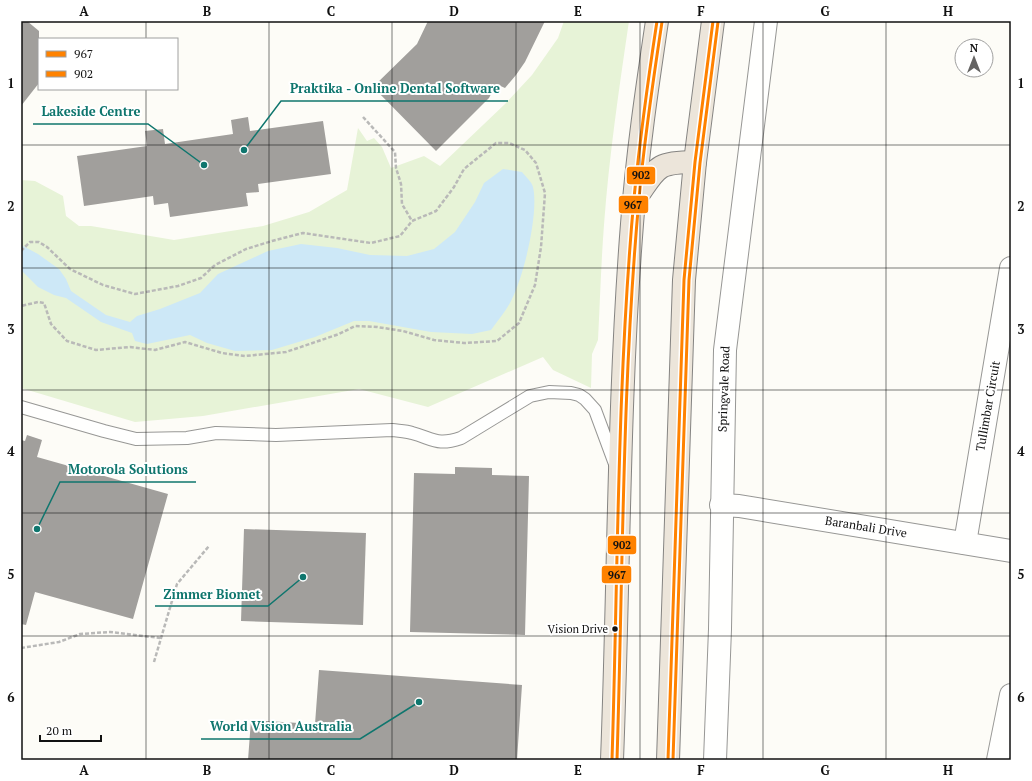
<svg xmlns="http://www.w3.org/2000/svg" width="1032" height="781" font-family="'PT Serif',serif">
<rect width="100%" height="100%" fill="#fdfcf7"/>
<!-- green -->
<path fill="#e7f3d7" d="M564 21H629C619 89 609 157 604 225 601 264 600 302 598 340L592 354 591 388 553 370 543 357 428 407 359 389 203 416 135 422 21 388V180L35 181 63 196 66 216 79 226H91L174 240 263 226 309 212 347 190 358 128 367 141 374 138 382 147 391 168 424 156 440 166 505 104 532 75 558 38Z"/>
<!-- water -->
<path fill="#cde8f7" d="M503 169 522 172C526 177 532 182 533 187 539 213 524 275 512 299 507 310 498 320 491 330L472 334 431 332 369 321H354L315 337 272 350 235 351 207 343 190 335 147 344 135 341 132 333 101 322 66 298 54 295 38 287 21 270V245L38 254 59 269 66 279 71 291 106 315 130 322 137 316 160 309 200 293 218 274 268 251 301 244 337 248 370 255 407 256 434 249 455 232 475 202 484 183Z"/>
<!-- building -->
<g fill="#a19f9c">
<path d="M21 21H27L39 31V83L21 106Z"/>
<path d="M428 21H545L525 62 516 75 505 88 496 84 489 98 436 151 373 87 417 44Z"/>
<path d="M248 117 250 131 323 121 331 174 258 184 259 192 246 193 248 206 170 217 168 203 154 205 153 196 84 206 77 156 147 146 145 131 163 129 165 144 233 134 231 120Z"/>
<path d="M27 435 42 440 37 457 168 494 133 619 35 592 26 625 21 624V440L25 441Z"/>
<path d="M455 467 492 468V475L529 476 525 635 410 632 414 473 455 474Z"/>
<path d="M244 529 366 533 363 625 241 621Z"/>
<path d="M319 670 522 685 517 760H248L251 720 315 724Z"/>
</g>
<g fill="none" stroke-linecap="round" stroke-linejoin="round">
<!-- service casing -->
<g stroke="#979795" stroke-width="14">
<path id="service" d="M21 407 104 431 136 439 187 438 216 433 276 435 392 430C399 431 406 431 412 433 434 439 437 446 461 438L530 396 549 392 571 393 579 395 585 399 595 410 615 464"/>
</g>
<!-- minor casing -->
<g stroke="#979795" stroke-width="24">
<g id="minor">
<path d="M721 505 739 506 1011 551"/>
<path d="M965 543 1011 268"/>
<path d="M715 760 720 629 725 350 766 21"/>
<path d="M998 760 1011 695"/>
</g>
</g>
<!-- trunk casing -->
<g stroke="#858482" stroke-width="24">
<g id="trunk">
<path d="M636 198C657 168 655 162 695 162"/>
<path d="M612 760C619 582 618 402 632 224 637 156 647 88 657 21"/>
<path d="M668 760 684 280 695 162 713 21"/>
</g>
</g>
<!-- path -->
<g stroke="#b9b9b8" stroke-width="2.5" stroke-dasharray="4 2" stroke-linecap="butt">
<path d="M363 117 395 152 396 168 401 184 402 204 412 221"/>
<path d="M21 251 30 242H39L47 247 70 269 103 285 135 294 178 286 201 278 215 265 246 249 272 241 303 233 371 243 400 236 412 221 436 211 454 187 464 169 496 143H509L525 150 536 163 545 193 541 247 535 285 519 323 497 341 464 343 434 340 403 331 377 327 355 326 339 334 286 352 245 356 222 353 185 342 155 350 130 347 96 350 67 341 51 324 44 303 38 302 21 306"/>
<path d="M21 648 59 642 80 634 110 632 160 638"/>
<path d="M154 662 177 584 209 546"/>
</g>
<!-- service -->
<use href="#service" stroke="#fffffe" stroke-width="12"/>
<!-- minor -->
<use href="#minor" stroke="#fffffe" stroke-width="22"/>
<!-- trunk -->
<use href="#trunk" stroke="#ece5da" stroke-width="22"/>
<!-- bus-1 casing -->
<g stroke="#fff" stroke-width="6">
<g id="bus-1">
<path d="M612 760C618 573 617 385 634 198 640 139 648 80 657 21"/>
<path d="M668 760 684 280 695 162 713 21"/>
</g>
</g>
<!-- bus-2 casing -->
<g stroke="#fff" stroke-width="6">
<g id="bus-2">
<path d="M617 760C623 573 622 385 639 199 644 140 653 81 662 22"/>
<path d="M673 760 689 280 700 163 718 22"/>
</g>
</g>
<!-- bus-1 -->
<use href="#bus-1" stroke="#ff8200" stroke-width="3"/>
<!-- bus-2 -->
<use href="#bus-2" stroke="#ff8200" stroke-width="3"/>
</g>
<!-- grid -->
<path fill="none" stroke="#111" stroke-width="1" stroke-opacity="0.55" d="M146 21V39M269 21V760M392 21V760M516 21V760M640 21V760M763 21V760M886 21V760M146 89V760M21 145H1011M21 268H1011M21 390H1011M21 513H1011M21 636H1011"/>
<!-- markers -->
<circle fill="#111" stroke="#fff" stroke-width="1.5" cx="615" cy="629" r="3.5"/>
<g text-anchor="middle" stroke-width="4" stroke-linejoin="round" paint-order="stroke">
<!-- bus labels -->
<g font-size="11" fill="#111" stroke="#fff" text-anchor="end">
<text x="608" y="633">Vision Drive</text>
</g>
<!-- street labels -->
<g font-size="12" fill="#111" stroke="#fff">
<text transform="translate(724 389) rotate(-88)" y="4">Springvale Road</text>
<text transform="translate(988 406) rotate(-80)" y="4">Tullimbar Circuit</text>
<text transform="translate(866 527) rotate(9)" y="4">Baranbali Drive</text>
</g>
</g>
<!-- callouts -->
<path fill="none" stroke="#0f766e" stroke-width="1.5" d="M244 150L281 101H508M204 165L148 124H33M37 529L60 482H196M303 577L268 606H155M419 702L360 739H201"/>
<g fill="#0f766e" stroke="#fff" stroke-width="1.5">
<circle cx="244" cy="150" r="4"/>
<circle cx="204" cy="165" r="4"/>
<circle cx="37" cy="529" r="4"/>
<circle cx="303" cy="577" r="4"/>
<circle cx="419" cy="702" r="4"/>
</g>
<g font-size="13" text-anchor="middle" font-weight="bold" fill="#0f766e" stroke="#fff" stroke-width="4" stroke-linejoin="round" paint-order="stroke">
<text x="395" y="93">Praktika - Online Dental Software</text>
<text x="91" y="116">Lakeside Centre</text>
<text x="128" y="474">Motorola Solutions</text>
<text x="212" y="599">Zimmer Biomet</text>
<text x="281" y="731">World Vision Australia</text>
</g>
<g stroke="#fff" stroke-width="1.5">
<rect x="626" y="166" width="30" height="19" rx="4" fill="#ff8200"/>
<rect x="618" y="195" width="31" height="19" rx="4" fill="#ff8200"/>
<rect x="607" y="535" width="30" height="20" rx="4" fill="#ff8200"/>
<rect x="601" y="565" width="31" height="19" rx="4" fill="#ff8200"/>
</g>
<g font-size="11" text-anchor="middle" font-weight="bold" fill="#111">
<text x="641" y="179">902</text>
<text x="633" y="209">967</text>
<text x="622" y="549">902</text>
<text x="617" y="579">967</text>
</g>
<!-- border -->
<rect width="1032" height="781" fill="none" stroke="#ffffff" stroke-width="44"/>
<!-- legend -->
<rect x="38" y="38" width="140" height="52" fill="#ffffff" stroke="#a0a0a0"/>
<rect x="46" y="51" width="20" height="6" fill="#ff8200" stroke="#a0a0a0"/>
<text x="74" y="58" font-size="12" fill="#111111">967</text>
<rect x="46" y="71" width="20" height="6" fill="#ff8200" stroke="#a0a0a0"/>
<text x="74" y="78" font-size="12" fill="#111111">902</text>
<!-- north arrow -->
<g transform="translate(974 58)"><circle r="19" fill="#ffffff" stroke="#a0a0a0"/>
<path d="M0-3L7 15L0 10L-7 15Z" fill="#646362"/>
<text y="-6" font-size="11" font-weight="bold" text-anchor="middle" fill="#111111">N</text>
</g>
<!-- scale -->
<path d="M40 735v6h61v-6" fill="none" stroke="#111111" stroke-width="2"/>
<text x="46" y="735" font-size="12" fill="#111111" stroke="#ffffff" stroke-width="3" paint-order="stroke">20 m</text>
<rect x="22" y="22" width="988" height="737" fill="none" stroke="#111" stroke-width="1.5"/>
<g font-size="13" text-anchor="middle" font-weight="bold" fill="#111">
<text x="84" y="16">A</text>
<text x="207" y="16">B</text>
<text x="331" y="16">C</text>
<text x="454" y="16">D</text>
<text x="578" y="16">E</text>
<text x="701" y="16">F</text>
<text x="825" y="16">G</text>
<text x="948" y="16">H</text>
<text x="11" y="88">1</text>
<text x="1021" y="88">1</text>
<text x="11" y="211">2</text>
<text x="1021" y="211">2</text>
<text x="11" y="334">3</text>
<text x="1021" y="334">3</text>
<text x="11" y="456">4</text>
<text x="1021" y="456">4</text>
<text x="11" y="579">5</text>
<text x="1021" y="579">5</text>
<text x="11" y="702">6</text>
<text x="1021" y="702">6</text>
<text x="84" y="775">A</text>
<text x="207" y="775">B</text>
<text x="331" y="775">C</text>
<text x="454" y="775">D</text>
<text x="578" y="775">E</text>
<text x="701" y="775">F</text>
<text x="825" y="775">G</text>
<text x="948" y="775">H</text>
</g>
</svg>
